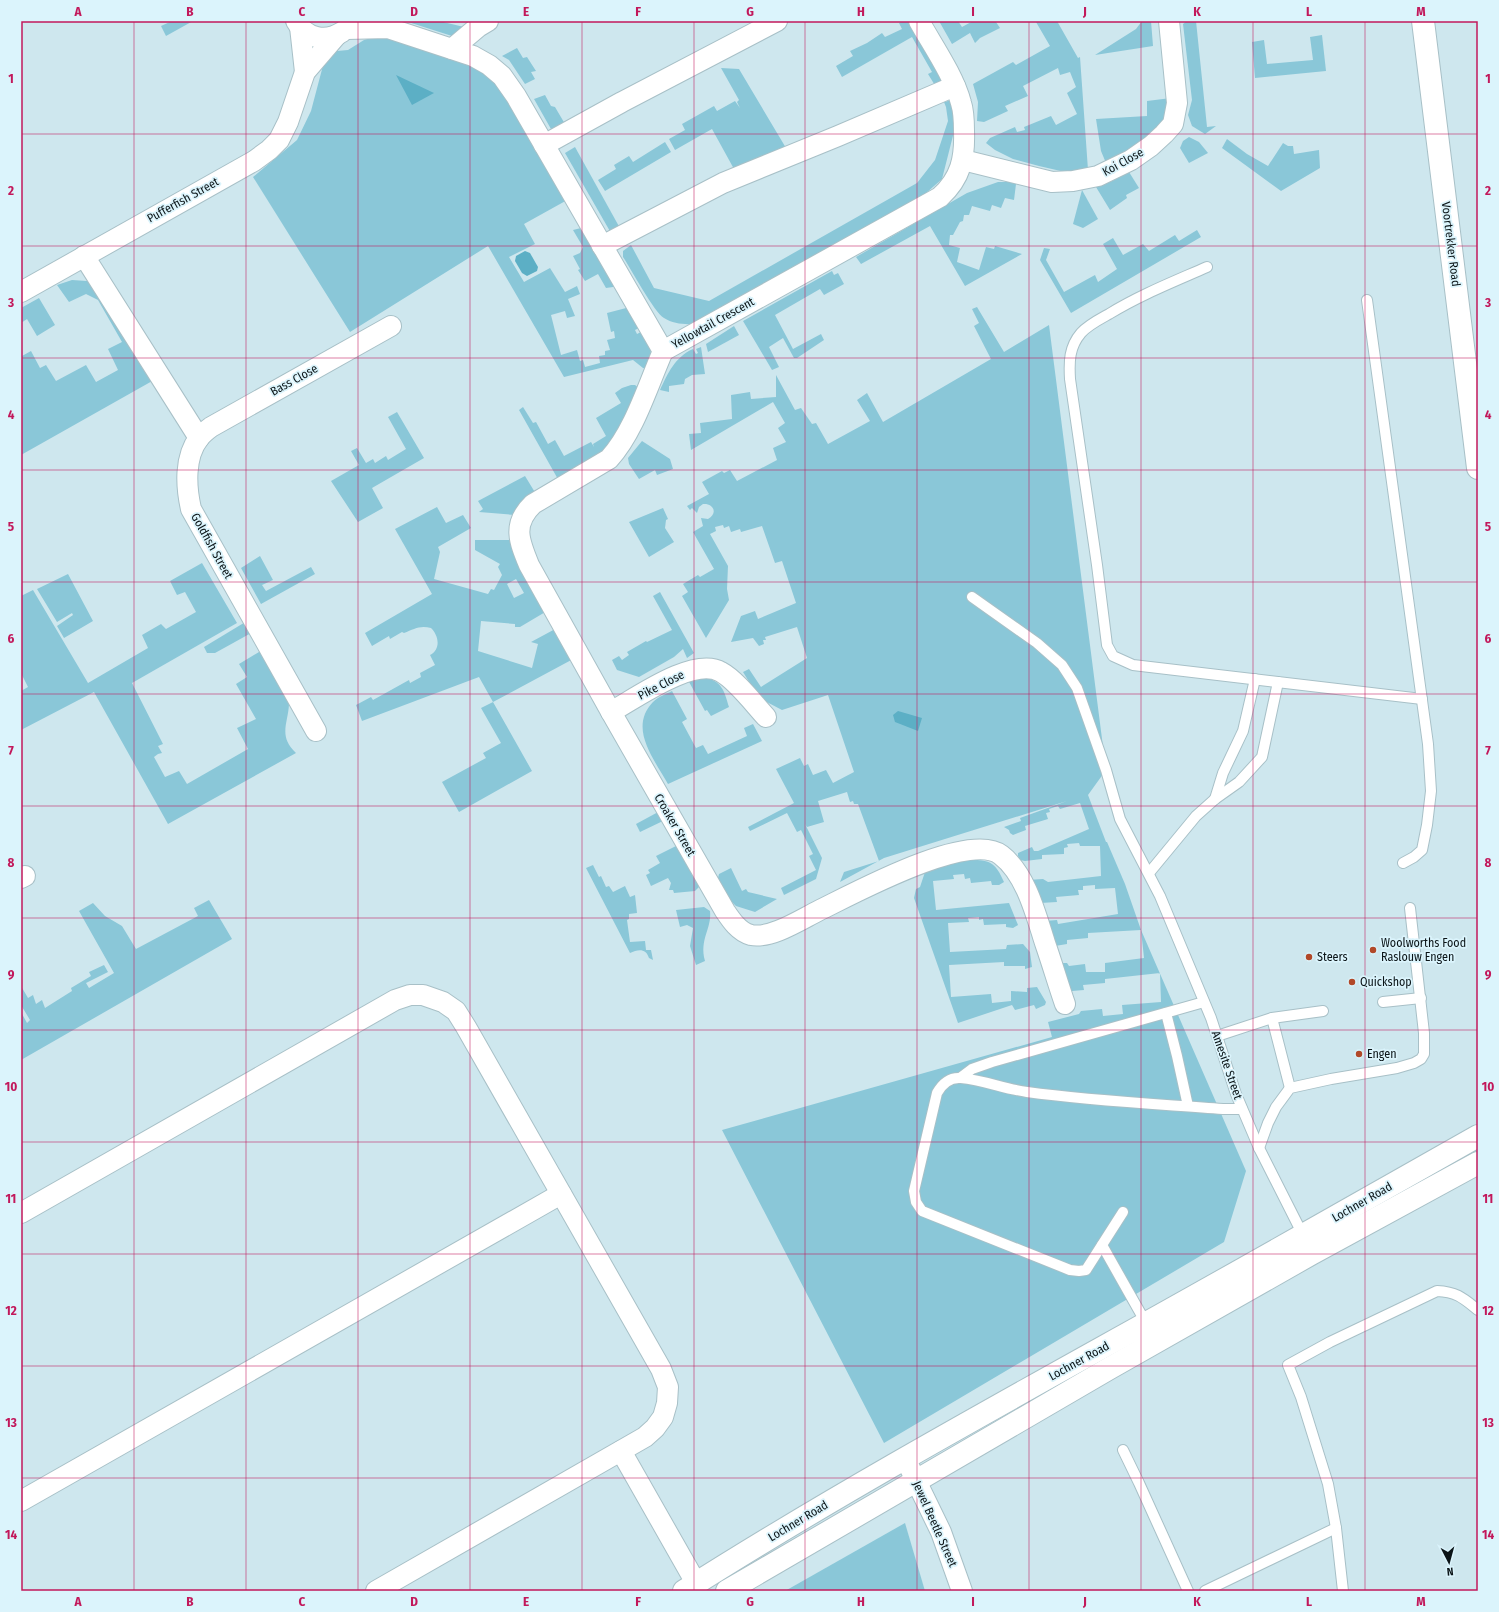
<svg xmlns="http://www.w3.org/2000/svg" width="1499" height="1612" font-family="'Fira Sans Condensed',sans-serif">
<rect width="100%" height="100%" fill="#cee7ee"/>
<!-- green -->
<g fill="#8ac7d8" fill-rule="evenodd">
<path d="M172 21H193L166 36 161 26Z"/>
<path d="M405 21H439L464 27 452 36Z"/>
<path d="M902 21H915L947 80 936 87 928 74 932 72 912 37 842 77 836 66 853 56 850 51 867 43 882 33 885 37 902 29 899 23Z"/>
<path d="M939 21H958L962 27 973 21H999L996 22 1000 28 980 38 975 43 970 33 983 25 952 44Z"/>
<path d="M1038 21H1057L1078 58 1080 57 1088 170 1065 172 1039 166 1013 159 995 150 986 143 990 138 1015 127 1017 132 1025 130 1024 127 1051 116 1056 125 1077 114 1067 93 1076 87 1070 72 1060 75 1058 68 1023 86 1028 96 1005 106 1008 111 984 122 977 121 978 102 973 84 1013 62 1016 65 1050 46 1036 22Z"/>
<path d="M1142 21H1151L1153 46 1095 55 1136 29Z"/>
<path d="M1187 21H1196L1207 127 1216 126 1205 134 1192 126 1188 115 1192 100 1183 24Z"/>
<path d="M1322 35 1326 71 1255 78 1252 42 1264 40 1267 64 1313 60 1310 37Z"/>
<path d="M374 37 395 40 460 60 492 75 569 199 524 224 535 244 509 257 524 282 550 268 565 292 577 286 580 294 568 299 575 316 567 318 565 311 551 315 561 355 577 350 580 361 583 360 585 367 600 363 599 356 605 355V351L610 350 607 340 615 338 614 331 611 332 607 313 630 307 639 328 635 330 637 334 643 331C652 346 652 351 649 369L643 368 633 360 564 377 488 246 350 332 253 177 297 140 311 111 325 58 337 51 348 50 364 40Z"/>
<path d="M517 48 523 58 527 57 536 71 531 72 535 79 525 84 509 60 502 56Z"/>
<path d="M721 68 739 69 786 148 734 169 712 129 675 150 669 139 685 130 682 124 714 106 717 111 735 101 740 108 737 102 739 100Z"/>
<path d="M545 95 551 106 555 107 565 124 556 130 551 129 534 99Z"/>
<path d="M1171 98 1169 117 1152 137 1106 163 1101 151 1096 119 1147 116V101Z"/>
<path d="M952 100 958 116 942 179 925 194 701 323C690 325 675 325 664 318 654 312 631 269 623 257V251L631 245 654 288 709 301 917 183 935 160 948 121 946 107 944 102Z"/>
<path d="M1189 137 1199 142 1208 153 1189 163 1180 148 1183 141Z"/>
<path d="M1227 139 1247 154 1268 166 1283 143 1288 146H1293L1294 154 1319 150 1320 168 1281 191 1222 148Z"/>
<path d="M665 142 671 152 605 191 598 180 616 169 614 165 629 156 633 162Z"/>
<path d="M575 147 621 230 611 233 565 153Z"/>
<path d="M1129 172 1139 188 1126 195 1127 198 1110 210 1096 187 1112 181Z"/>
<path d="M998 182H1013L1016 184 1014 200 1005 198 1001 208 992 205 990 211 972 206 969 215H964L963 221 960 222 953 235H950L949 245 960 248 957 262 979 270 986 247 994 249 995 246 1022 254 965 286 930 226 861 264 856 257 967 193Z"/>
<path d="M1082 190 1098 219 1083 228 1073 224Z"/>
<path d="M581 228 616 284 613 287 606 288 598 274 585 281 578 270 580 269 573 256 580 253 583 247 573 230Z"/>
<path d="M1197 230 1201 237 1071 313 1040 260 1044 248 1050 249 1046 260 1064 292 1095 275 1098 282 1117 269 1103 244 1113 238 1123 255 1143 244 1149 251 1175 235 1179 241Z"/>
<path d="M832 271 834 275 838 273 844 284 824 295 820 289 775 315 793 349 821 334 824 340 797 358H794L783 338 769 347 779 367 772 370 743 321Z"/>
<path d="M72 280 87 281 102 291 154 380 21 455V354L22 356 31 351 40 368 46 365 56 381 86 365 96 382 118 370 108 349 122 342 98 300 86 294 69 302 57 285Z"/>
<path d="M39 298 55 325 37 336 27 319 21 323V308Z"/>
<path d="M977 307 1004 352 1049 325 1106 770 1088 795 1106 842H1107L1125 884 1141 930 1246 1171 1224 1242 884 1443 722 1130 1052 1037 1048 1022 1079 1014 1081 1011 1102 1009 1103 1016 1123 1014 1122 1005 1161 1002 1160 973 1105 979V983L1083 985 1084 990 1072 991 1066 989 1060 963H1067L1069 966 1085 964 1086 972H1105V963L1144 958 1141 930 1088 933V938L1067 940V944L1055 946 1045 921 1057 920 1058 924 1118 914 1115 888 1095 889V885L1083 886V890H1078L1079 895 1056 897 1057 902 1040 903 1028 880 1043 879 1048 882 1101 876 1100 846H1080L1079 843 1067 844 1068 847 1064 848V854L1042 855V859L1025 861 1020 860 1018 856V853L1032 847 1034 851H1038L1089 829 1080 803 1060 809 1058 806 1049 809 1050 812 1046 813 1048 819 1025 826 1026 830 1013 835 1010 833 1009 830 1004 827 1021 821 1020 818 1067 801 884 858 840 882 844 872 879 861 858 804H854L853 801 850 802 847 792 818 801 824 822 807 827 805 824 822 858 816 879 784 895 781 888 816 870 809 856 813 854 801 830 797 832 787 813 750 831 748 827 794 803 776 769 800 758 804 766 808 764 813 775 826 770 833 783 854 772 828 695 782 710 759 698 743 672 749 669 761 687 807 658 797 627 765 637 766 640H763L764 644 759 646 753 638 731 642 741 616 755 611 758 619 796 603 782 561 775 563 762 526 741 532 740 529 731 532 729 526 724 528 723 525 715 527 716 531 710 534 728 566 727 589 729 600 706 638 682 596 688 592 683 584 698 575 700 577 714 569 693 532 703 526 701 518 708 519C718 514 714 503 703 504L699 507 697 513 692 508 690 510 687 506 709 494 702 482 722 471 724 473 730 470 737 481 777 460 773 448 786 442 778 428 785 423 773 402 691 450 689 434 701 433 700 423 732 419 731 395 750 392 751 399 776 397V375L795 410 801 408 812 424 816 423 828 444 870 421 857 400 867 393 883 422 991 359 974 326 979 323 972 309Z"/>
<path d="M734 326 739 335 708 352 706 344Z"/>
<path d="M701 347 705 374 692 375 685 379 684 384 669 386V392L660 390C668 373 675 357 693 349L696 354 698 353 696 349Z"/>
<path d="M631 385H635L640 389 606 452 559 481 519 410 523 407 533 423 536 422 548 444 555 440 564 456 591 442 594 447 593 444 606 436 596 418 621 403 615 393 622 388Z"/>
<path d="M397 412 424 458 372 488 383 508 358 522 331 481 359 465 351 451 357 448 366 463 373 459 375 463 386 456 388 460 406 449 388 417Z"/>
<path d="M642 441 670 459 673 469 657 475 655 470 639 479 629 464 628 458Z"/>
<path d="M525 476 536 494 515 515 479 512 483 509 478 501Z"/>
<path d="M437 507 446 523 463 515 471 528 438 547 440 552 434 579 488 594 491 589 494 590 502 575 498 567 500 564 475 550V540H512L547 611 520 627H515V624L481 621 478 651 532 668 538 644 531 642 557 628 575 658 493 702 532 771 459 812 442 782 486 758 483 753 501 743 481 708 493 702 479 677 362 721 356 705 371 697 373 700 409 680 410 683 421 677 420 673 435 665 430 655C441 649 439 636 431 628 420 625 414 629 404 633L402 632 390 639 389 636 372 646 365 633 432 594 395 529ZM516 579 524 593 514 598 507 584Z"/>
<path d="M663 508 668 519 666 520 665 528 674 542 649 557 629 522Z"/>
<path d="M260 556 273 580 262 585 266 591 311 567 315 574 261 604 241 568Z"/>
<path d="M202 563 237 623 132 683 163 744 158 746 162 753 158 754 154 757 165 777 179 771 187 784 248 749 237 728 256 719 236 684 247 677 239 664 264 649C272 664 283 679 289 695 290 698 289 701 289 704 288 724 278 736 296 753L168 824 94 692 21 730V691L28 687 21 673V596L33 590 88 683 148 648 142 635 161 624 166 629 196 612 185 592 177 595 170 581Z"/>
<path d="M68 574 93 621 64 638 57 626 73 615 72 613 57 622 37 589Z"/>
<path d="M660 592 694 653 687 658 683 649 674 657 639 677 617 670 612 660 619 656 622 660 629 655 627 652 646 641 647 642 672 630 653 596Z"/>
<path d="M247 621 253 632 215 653H207L204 647Z"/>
<path d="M703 677C722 681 724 690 729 707L711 716 707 710 705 711 688 680Z"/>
<path d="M672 691 687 719 682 722 696 748 703 745 708 754 747 736 744 728 753 724 762 741 668 784C654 759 628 728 653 702 658 697 666 694 672 691Z"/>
<path d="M660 811 665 820 640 832 636 824Z"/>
<path d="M678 845 699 887 695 891 674 893 673 890H669L671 883 668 878 651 886 646 875 650 873 648 870 660 863 656 856Z"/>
<path d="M962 860C986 860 994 858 1004 882L999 885H992L991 881 971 883 970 878 965 879 964 874 953 875 954 879 933 881 936 910 1009 903 1018 925 1013 928 1006 927V924L984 925 983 919 979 920V917L968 918 969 922 948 923 950 952 1006 949 1007 945 1023 944 1030 952 1032 967 1025 969V966H1004V962L949 965 951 997 991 994 992 1003 1011 1001V991L1027 992V988L1037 987 1046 1002 1045 1005 1036 1009 1034 1005 1015 1010 1012 1005 958 1023 914 898 916 889 920 887 925 872Z"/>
<path d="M593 865 599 877 601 876 606 887 609 886 613 892 625 886 630 897 635 895 637 913 629 914V919L627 920 630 942 645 941 646 950H651L653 960 649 958C646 948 638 949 630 953L586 868Z"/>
<path d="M731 868 742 891 746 889 748 892 777 899 755 912 736 906 730 900 718 878 719 874Z"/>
<path d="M209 900 232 939 21 1060V1012L27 1023 30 1020 21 1005V986L28 998 33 995 36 1004 42 1000 45 1008 72 991 71 988 91 976 89 972 104 965 108 972 86 983 89 988 114 973 79 911 93 903 105 916 122 926 136 949 198 916 194 908Z"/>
<path d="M704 907 710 911C712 929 699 939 705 961L696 965 690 946 693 928 687 925 680 927 676 910Z"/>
<path d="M905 1523 925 1591H785Z"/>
</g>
<!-- water -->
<g fill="#5cafc5">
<path d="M396 75 434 93 412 105Z"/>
<path d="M525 251 530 253 538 267 537 271 527 276 522 273 515 261 516 256Z"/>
<path d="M898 711 922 718 918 731 895 722 893 715Z"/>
</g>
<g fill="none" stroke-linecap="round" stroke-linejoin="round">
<!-- service casing -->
<g stroke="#a8c0c7" stroke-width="12">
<g id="service">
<path d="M1207 267C1173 282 1140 295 1109 314 1100 319 1088 325 1081 333 1069 347 1069 362 1070 379L1097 565 1107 645 1113 656 1133 665 1422 699"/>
<path d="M1367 300 1428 744 1431 791 1427 825 1422 850 1414 857 1403 863"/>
<path d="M972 597 1037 643 1062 665 1077 688 1106 770 1120 819 1160 896 1211 1018 1236 1094 1259 1148 1304 1237"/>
<path d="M1215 799 1223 773 1243 731 1255 679"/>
<path d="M1149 873 1196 816 1215 799 1239 782 1262 757 1278 682"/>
<path d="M1383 1002 1421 998"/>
<path d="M1166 1013 1177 1056 1188 1106"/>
<path d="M1272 1018 1290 1088"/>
<path d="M1217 1036 1272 1018 1323 1011"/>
<path d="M960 1078 972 1069 992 1062 1204 1002"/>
<path d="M1259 1148 1268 1123 1276 1107 1290 1088 1331 1079 1397 1068 1414 1063 1421 1059 1424 1054V1033L1410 908"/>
<path d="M1123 1212 1086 1270 1079 1271 1070 1270 922 1211 916 1202 914 1191 937 1093C942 1084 950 1077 961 1078 983 1080 1005 1089 1027 1092 1092 1101 1158 1104 1223 1109H1242"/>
<path d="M1102 1245 1146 1323"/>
<path d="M1123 1450 1139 1483 1188 1591"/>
<path d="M1205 1591 1336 1528"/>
<path d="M1343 1591 1336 1528 1328 1484 1301 1397 1288 1365 1330 1342 1437 1291C1457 1292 1463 1298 1478 1310"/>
</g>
</g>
<!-- minor casing -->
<g stroke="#a8c0c7" stroke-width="22">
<g id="minor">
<path d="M296 21C306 38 325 43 342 32"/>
<path d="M300 27 305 72"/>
<path d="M346 29 388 28 473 56 489 65 502 76 516 96 663 351"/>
<path d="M452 49 478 27 488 21"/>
<path d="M544 145 622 102 777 21"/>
<path d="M963 160 1052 182 1073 181 1098 176 1131 160 1151 146 1164 134 1173 124 1177 103 1169 21"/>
<path d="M602 246 723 183 838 136 955 86"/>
<path d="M84 256 199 438"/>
<path d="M21 292 254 161 269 150 279 140 288 122 305 72 336 36"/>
<path d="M663 351C648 385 634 432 609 459L533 504C512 524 519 541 529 565L611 712 725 911C731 920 739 932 751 935 771 939 800 920 818 911 851 895 969 830 1001 855 1026 874 1036 915 1045 943 1052 963 1058 984 1065 1004"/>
<path d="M663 351 940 197C961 178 965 158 964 131 964 121 964 112 961 103 954 76 933 46 919 21"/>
<path d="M611 712C636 698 694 656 721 672 736 680 754 704 766 717"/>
<path d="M316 731 191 509C186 487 184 457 199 438 202 434 207 430 211 427L391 326"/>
<path d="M21 878 25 876"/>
<path d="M21 1213 395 1000 410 995H423L443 1002 456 1011 466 1027 661 1369 668 1387 667 1403 663 1417 655 1428 645 1437 376 1591"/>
<path d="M621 1451 696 1583"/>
<path d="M905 1458 941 1532 962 1591"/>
<path d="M21 1501 561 1194"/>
</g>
</g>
<!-- tertiary casing -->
<g stroke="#a8c0c7" stroke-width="24">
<g id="tertiary">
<path d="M684 1591C821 1504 963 1425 1105 1346 1230 1277 1354 1206 1478 1136"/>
<path d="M727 1591 1110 1368 1311 1254 1478 1163"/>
</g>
</g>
<!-- primary casing -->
<g stroke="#a8c0c7" stroke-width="24">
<path id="primary" d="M1423 21 1478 468"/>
</g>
<!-- service -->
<use href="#service" stroke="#fff" stroke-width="10"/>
<!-- minor -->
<use href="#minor" stroke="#fff" stroke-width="20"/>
<!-- tertiary -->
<use href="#tertiary" stroke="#fff" stroke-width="22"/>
<!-- primary -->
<use href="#primary" stroke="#fff" stroke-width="22"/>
</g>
<!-- grid -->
<path fill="none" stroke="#c2185b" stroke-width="1" stroke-opacity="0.55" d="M134 21V1591M246 21V1591M358 21V1591M470 21V1591M582 21V1591M694 21V1591M805 21V1591M917 21V1591M1029 21V1591M1141 21V1591M1253 21V1591M1365 21V1591M21 134H1478M21 246H1478M21 358H1478M21 470H1478M21 582H1478M21 694H1478M21 806H1478M21 918H1478M21 1030H1478M21 1142H1478M21 1254H1478M21 1366H1478M21 1478H1478"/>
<!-- markers -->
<g fill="#b14828" stroke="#dbf4fc" stroke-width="1.5">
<circle cx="1373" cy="950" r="4"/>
<circle cx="1309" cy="957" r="4"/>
<circle cx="1352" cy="982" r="4"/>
<circle cx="1359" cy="1054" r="4"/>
</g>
<g text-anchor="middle" stroke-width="3.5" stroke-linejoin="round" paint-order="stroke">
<!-- street labels -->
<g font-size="12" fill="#0b1417" stroke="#dbf4fc">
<text transform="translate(1123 162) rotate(-29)" y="4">Koi Close</text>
<text transform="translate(183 200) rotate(-29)" y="4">Pufferfish Street</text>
<text transform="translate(1451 244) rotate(83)" y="4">Voortrekker Road</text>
<text transform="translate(713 323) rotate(-29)" y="4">Yellowtail Crescent</text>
<text transform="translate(294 380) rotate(-29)" y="4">Bass Close</text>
<text transform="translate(212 546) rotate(61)" y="4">Goldfish Street</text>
<text transform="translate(661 685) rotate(-27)" y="4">Pike Close</text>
<text transform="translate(675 825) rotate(60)" y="4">Croaker Street</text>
<text transform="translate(1227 1065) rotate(71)" y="4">Amesite Street</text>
<text transform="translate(1362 1202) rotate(-30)" y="4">Lochner Road</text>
<text transform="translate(1079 1361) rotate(-29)" y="4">Lochner Road</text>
<text transform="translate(798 1521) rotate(-31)" y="4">Lochner Road</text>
<text transform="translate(935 1524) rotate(66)" y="4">Jewel Beetle Street</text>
</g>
<!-- poi labels -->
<g font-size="12" fill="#0b1417" stroke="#dbf4fc" text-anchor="start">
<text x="1381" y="947">Woolworths Food<tspan x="1381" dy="14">Raslouw Engen</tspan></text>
<text x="1317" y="961">Steers</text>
<text x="1360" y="986">Quickshop</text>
<text x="1367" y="1058">Engen</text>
</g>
</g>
<!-- border -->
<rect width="1499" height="1612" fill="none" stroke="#dbf4fc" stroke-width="44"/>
<!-- north arrow -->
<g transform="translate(1449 1562) rotate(174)" stroke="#dbf4fc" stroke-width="3" paint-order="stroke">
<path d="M0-3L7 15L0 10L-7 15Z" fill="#0b1417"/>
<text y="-6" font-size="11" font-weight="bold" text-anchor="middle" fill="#0b1417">N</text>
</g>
<rect x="22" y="22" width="1455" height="1568" fill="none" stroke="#c2185b" stroke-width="1.5"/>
<g font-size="13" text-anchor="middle" font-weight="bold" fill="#c2185b">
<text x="78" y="16">A</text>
<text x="190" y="16">B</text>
<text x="302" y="16">C</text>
<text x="414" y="16">D</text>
<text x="526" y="16">E</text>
<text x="638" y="16">F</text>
<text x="750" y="16">G</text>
<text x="861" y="16">H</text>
<text x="973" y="16">I</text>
<text x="1085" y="16">J</text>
<text x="1197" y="16">K</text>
<text x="1309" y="16">L</text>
<text x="1421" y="16">M</text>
<text x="11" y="83">1</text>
<text x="1488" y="83">1</text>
<text x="11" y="195">2</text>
<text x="1488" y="195">2</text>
<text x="11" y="307">3</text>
<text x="1488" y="307">3</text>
<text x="11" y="419">4</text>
<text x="1488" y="419">4</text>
<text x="11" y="531">5</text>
<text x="1488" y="531">5</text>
<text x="11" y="643">6</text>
<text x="1488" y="643">6</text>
<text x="11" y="755">7</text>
<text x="1488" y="755">7</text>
<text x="11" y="867">8</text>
<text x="1488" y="867">8</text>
<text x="11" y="979">9</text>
<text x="1488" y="979">9</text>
<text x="11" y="1091">10</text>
<text x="1488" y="1091">10</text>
<text x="11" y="1203">11</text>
<text x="1488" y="1203">11</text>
<text x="11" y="1315">12</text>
<text x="1488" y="1315">12</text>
<text x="11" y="1427">13</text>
<text x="1488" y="1427">13</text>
<text x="11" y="1539">14</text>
<text x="1488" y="1539">14</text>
<text x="78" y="1606">A</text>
<text x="190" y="1606">B</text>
<text x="302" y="1606">C</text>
<text x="414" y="1606">D</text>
<text x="526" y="1606">E</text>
<text x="638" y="1606">F</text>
<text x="750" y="1606">G</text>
<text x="861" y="1606">H</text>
<text x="973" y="1606">I</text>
<text x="1085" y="1606">J</text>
<text x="1197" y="1606">K</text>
<text x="1309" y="1606">L</text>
<text x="1421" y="1606">M</text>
</g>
</svg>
